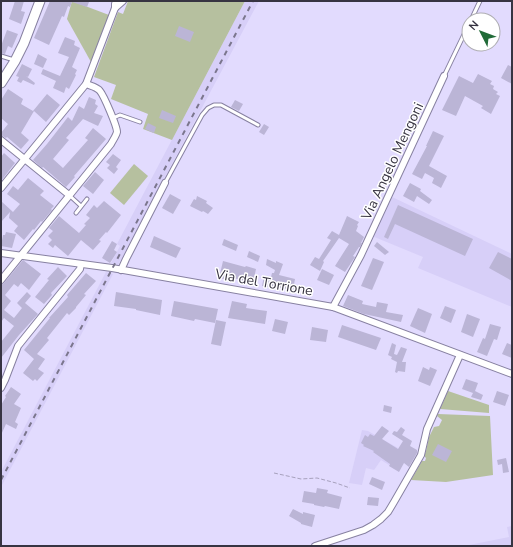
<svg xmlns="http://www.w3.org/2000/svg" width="513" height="547" font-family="'Nunito Sans',sans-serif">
<rect width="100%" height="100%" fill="#e2dbfe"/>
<!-- built -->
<g fill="#d7cff8">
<path d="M245 1H259L118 265 111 263 120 246 117 244Z"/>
<path d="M390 196 512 254V307L418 268 423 257 372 236Z"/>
<path d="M106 272 113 274 1 487V472Z"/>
<path d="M362 430 368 431 398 448 389 465 381 460 374 470 366 468 362 485 349 483Z"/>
<path d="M512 526V546H464L509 537 507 527Z"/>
</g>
<!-- green -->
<g fill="#b6c09f">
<path d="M72 1 109 15 91 62 67 19Z"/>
<path d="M128 1H245L172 140 143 129 148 114 111 99 116 85 94 77 118 12 123 14Z"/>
<path d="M134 164 148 176 124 205 110 193Z"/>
<path d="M448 391 489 405V413L440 409Z"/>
<path d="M438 414 490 416 493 475 446 482 411 480 422 461H425L426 458 424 456 426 451 429 437 434 427 439 426 442 420 437 416Z"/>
</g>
<!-- building -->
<g fill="#bbb5d6">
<path d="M15 1H24L21 11 25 12 21 24 9 19Z"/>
<path d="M50 1H85L89 2 87 7 72 2 70 7 68 6 64 17 62 16 49 45 34 38Z"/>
<path d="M179 26 194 32 190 42 175 36Z"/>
<path d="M7 30 18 34 12 48 8 46 5 54 1 53V46Z"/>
<path d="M65 37 75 41 74 45 80 48 72 67 77 70 75 74 76 75 69 89 66 87 64 93 53 88 56 81 41 74 43 69 60 76 69 57 58 53Z"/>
<path d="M38 54 47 59 43 68 34 64Z"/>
<path d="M22 64 32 69 28 77 26 76 35 83 34 85 23 80 21 83 17 81 19 77 16 76Z"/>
<path d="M508 65 512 67V84L501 78Z"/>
<path d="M478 74 492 81 490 84 494 86 493 89 498 92 496 94 500 96 491 114 481 108 483 106 465 96 456 116 442 110 459 76 473 83Z"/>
<path d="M8 89 23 99 21 104 33 111 47 94 60 105 46 122 34 111 21 133 29 140 21 149 7 137 6 138 1 135V133L8 124 1 118V100Z"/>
<path d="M89 97 96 100 95 104 98 106 94 113 103 116 98 126 83 119 66 138 69 140 53 159 63 168 88 140 85 138 93 128 106 139 74 176 75 177 66 187 43 167 42 168 33 160 47 144 68 117 72 121 79 106 84 109Z"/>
<path d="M235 100 243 104 239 111 231 107Z"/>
<path d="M162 110 176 116 173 123 159 118Z"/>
<path d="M148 123 156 127 154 133 145 129Z"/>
<path d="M264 124 269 127 264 135 259 132Z"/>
<path d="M433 131 444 136 429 166 447 176 441 188 432 183 434 178 425 173 422 179 412 174 427 146H426Z"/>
<path d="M4 153 15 163 1 181V157Z"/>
<path d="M113 154 121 160 116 167 118 169 114 174 107 168 110 165 106 162Z"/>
<path d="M95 172 104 180 93 194 83 186Z"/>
<path d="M28 178 44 191 40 195 54 206 51 209 52 210 42 222 41 221 34 230 33 229 24 240 14 231 18 226 9 218 10 212 1 222V201L13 212 20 204 7 194 13 186 18 190Z"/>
<path d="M410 183 421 189 420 191 432 200 429 204 417 196 414 202 403 196Z"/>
<path d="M170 194 181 200 173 214 162 208Z"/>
<path d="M197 196 207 201 206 203 213 208 208 214 203 211 202 212 190 206 194 199 196 200Z"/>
<path d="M104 201 121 215 107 233 106 232 99 240 101 241 93 250 81 240 68 256 55 245 53 248 48 244 52 240 48 236 53 231 49 228 59 216 79 233 86 225 84 224 90 218 86 215 94 205 97 208Z"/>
<path d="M398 205 473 239 465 256 395 224 388 239 384 237Z"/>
<path d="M347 216 359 222 357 225 358 226 356 231 364 237 361 243H362L360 247H359L353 256 355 257 345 272 335 266 349 244 339 238 323 261 324 262 320 271 310 265 315 257 319 259 331 240 327 238 332 231 339 235Z"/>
<path d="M6 232 16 234 12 248 1 246 3 235H5Z"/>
<path d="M154 236 181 248 176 258 150 247Z"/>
<path d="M224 239 238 245 236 251 222 245Z"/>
<path d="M112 241 117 244 114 250 117 252 110 263 102 258Z"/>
<path d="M377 242 389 252 385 255 374 246Z"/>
<path d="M249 251 260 256 258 262 247 257Z"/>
<path d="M498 252 512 259V281L489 268Z"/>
<path d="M373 258 384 262 372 290 361 286Z"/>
<path d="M267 259 276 263V261L283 264 279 275 295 279 293 290 275 287 274 288 262 286 264 276 271 277 272 273H274L275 270 266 265Z"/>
<path d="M23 260 41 274 29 290 21 283 18 287 14 284 5 295 11 301 4 310 14 318 22 308 17 303 27 292 31 296 25 303 38 314 19 335 1 358V342L14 326 4 318 1 322V285L4 283Z"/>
<path d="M223 261 245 267 246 266 256 269 253 283 233 278V281L219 278Z"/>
<path d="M58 267 67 276 51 293 52 295 44 304 35 297 49 280 47 279Z"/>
<path d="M322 269 334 275 329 285 317 280Z"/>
<path d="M86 273 96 281 84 294 86 295 76 307V308L69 315 67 313 47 338 49 340 37 354 45 359 38 369 44 373 37 381 35 379 33 381 23 373 34 359 24 350 50 318H49L68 297 67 295Z"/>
<path d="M116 292 162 300 160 315 136 310V309L114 306Z"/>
<path d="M348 295 363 301 362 304 376 307 377 302 388 304 386 312 403 315 401 322 364 314 343 306Z"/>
<path d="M174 301 218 309 215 323 195 319 194 321 171 316Z"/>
<path d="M232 301 247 304 246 308 267 311 265 324 228 318Z"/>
<path d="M445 306 456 310 451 323 440 318Z"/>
<path d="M418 308 432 314 425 333 410 326Z"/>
<path d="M467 314 480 319 473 337 461 332Z"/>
<path d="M275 319 288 322 285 334 272 331Z"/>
<path d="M216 320 226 322 221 346 211 344Z"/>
<path d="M490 324 501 327 497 340 494 339 487 356 477 352 483 338 485 339Z"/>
<path d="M342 325 381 338 376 350 338 337Z"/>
<path d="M312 327 328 330 326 342 310 340Z"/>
<path d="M392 343 396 345 394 354 397 355 401 347 407 349 402 362H406L405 372 398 371 397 373 395 372 397 362 391 359 392 357 388 355Z"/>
<path d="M507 343 512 345V358L502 354Z"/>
<path d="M423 367 429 370 430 367 437 370 430 386 418 381Z"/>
<path d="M466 379 478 383 475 391 483 395 481 400 471 397 473 393 462 389Z"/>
<path d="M11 387 21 394 14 404 21 408 15 422 18 424 16 429 6 424 1 435V405L6 397 5 396Z"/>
<path d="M497 391 509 395 505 406 493 402Z"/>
<path d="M384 405 392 407 391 413 383 411Z"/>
<path d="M382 426 389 431 382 439 398 449 403 441 392 434 394 431 397 432 401 427 405 430 402 435 412 441 410 446 417 450V453L409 467 404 463 399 472 389 466 390 464 373 452 374 451 363 446 364 445 361 443 365 435 368 437 370 434 374 436Z"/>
<path d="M438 444 452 451 446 462 432 455Z"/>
<path d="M506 458 509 472 503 473 502 464 498 465 497 460Z"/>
<path d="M372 477 385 482 382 490 369 484Z"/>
<path d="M317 488 328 490 327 493 342 497 339 509 325 506 324 507 314 505V504L302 502 304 491 316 493Z"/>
<path d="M368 497 379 498 378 506 367 505Z"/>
<path d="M293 509 303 514V512L315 515 312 527 301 524V523L289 516Z"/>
</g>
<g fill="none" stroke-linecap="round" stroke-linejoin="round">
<!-- lane casing -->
<g stroke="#8781a1" stroke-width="5">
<g id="lane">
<path d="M471 20 480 1"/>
<path d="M1 56 14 60"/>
<path d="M444 76 469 24"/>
<path d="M113 118 120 115 140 122"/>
<path d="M165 183 202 115 208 108 214 105H221L258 125"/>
<path d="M69 195 81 206"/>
<path d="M76 213 87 199"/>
</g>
</g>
<!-- street casing -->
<g stroke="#8781a1" stroke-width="8">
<g id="street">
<path d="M115 8 123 1"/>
<path d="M1 140 69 195"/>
<path d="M1 188 86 84 115 8V4L116 1"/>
<path d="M1 253 112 268 333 307 512 374"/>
<path d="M121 270 126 259 165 183"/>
<path d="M1 280 111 144C113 140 116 136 117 132 117 126 104 96 100 91 97 87 91 86 86 84"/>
<path d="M333 307 361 255 444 76"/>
<path d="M1 388 5 380 18 346 80 269 81 264"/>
<path d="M315 546 364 530 373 525 381 519 388 512 394 502 421 455 427 429 460 355"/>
</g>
</g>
<!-- secondary casing -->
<g stroke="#8781a1" stroke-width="11">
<path id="secondary" d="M1 83 15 61 24 43 40 1"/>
</g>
<!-- path -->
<path stroke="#a7a1bd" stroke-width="1" stroke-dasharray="4 2" stroke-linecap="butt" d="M274 473 301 479 317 478 336 483 350 488"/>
<!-- lane -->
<use href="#lane" stroke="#fff" stroke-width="3"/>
<!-- street -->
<use href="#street" stroke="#fff" stroke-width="6"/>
<!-- secondary -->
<use href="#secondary" stroke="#fff" stroke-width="9"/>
<!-- rail -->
<path stroke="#7b768d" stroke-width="2" stroke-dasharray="5 5" stroke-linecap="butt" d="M1 480 253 1"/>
</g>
<g text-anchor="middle" stroke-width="3" stroke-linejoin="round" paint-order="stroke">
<!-- street labels -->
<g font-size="14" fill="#373442" stroke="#fff">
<text transform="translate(392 161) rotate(-65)" y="5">Via Angelo Mengoni</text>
<text transform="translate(264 282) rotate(10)" y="5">Via del Torrione</text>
</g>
</g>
<!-- border -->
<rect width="513" height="547" fill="none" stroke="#373442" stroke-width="4"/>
<!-- north arrow -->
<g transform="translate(481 32) rotate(312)"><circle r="19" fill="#ffffff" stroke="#afaeb3"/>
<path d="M0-3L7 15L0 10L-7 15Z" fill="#216b38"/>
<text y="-6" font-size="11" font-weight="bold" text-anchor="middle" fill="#373442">N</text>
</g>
</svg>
